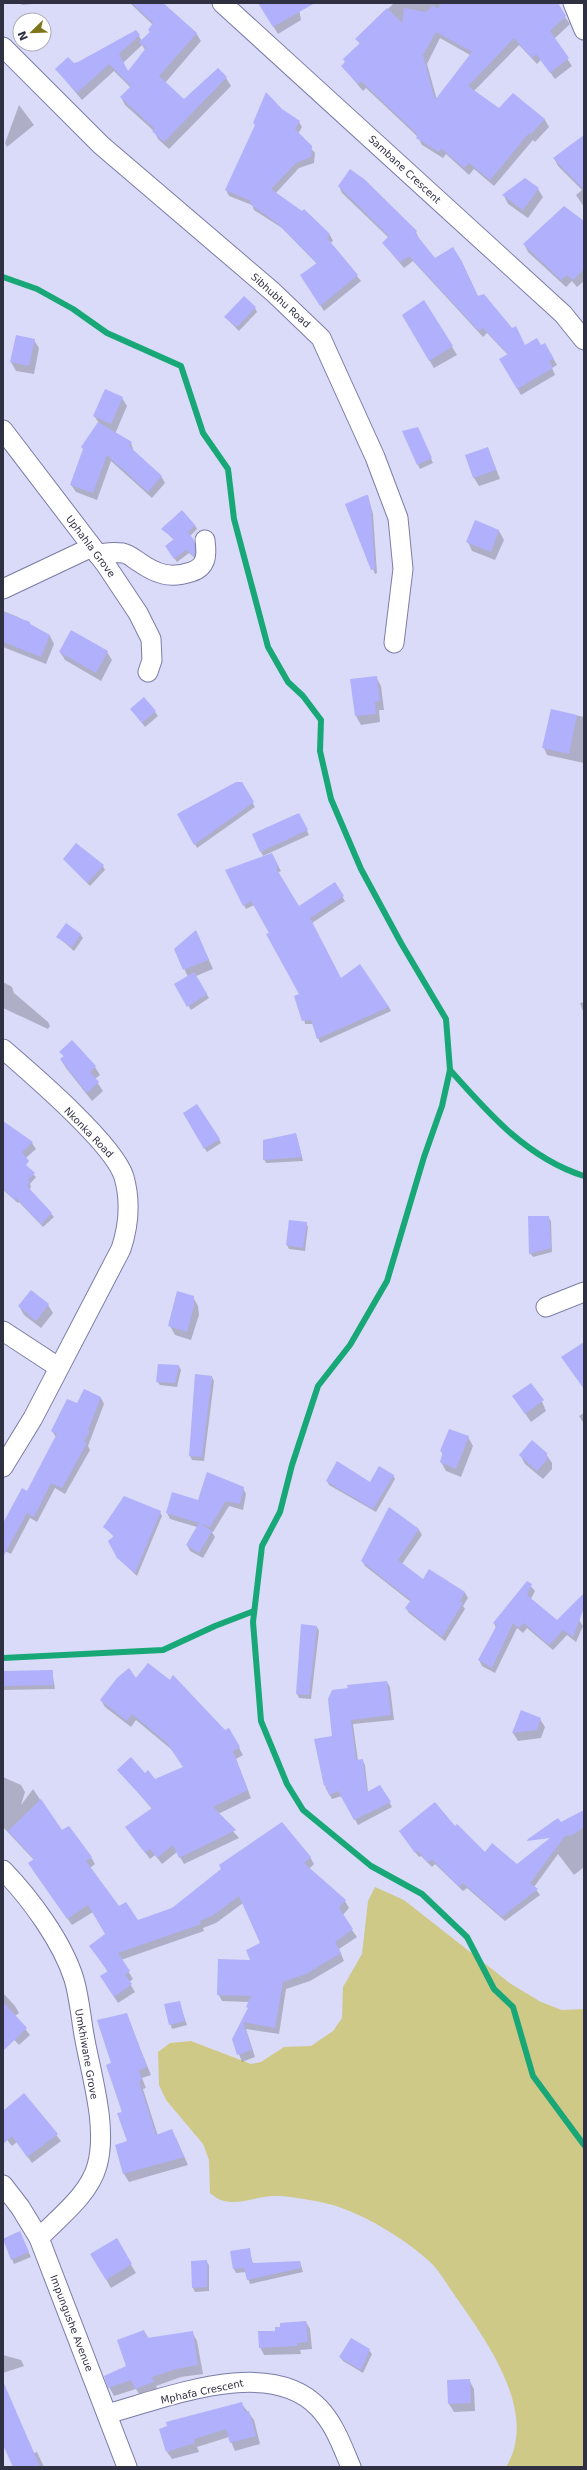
<svg xmlns="http://www.w3.org/2000/svg" width="587" height="2470" font-family="'DejaVu Sans',sans-serif">
<rect width="100%" height="100%" fill="#dadbf8"/>
<!-- green -->
<path fill="#cfc987" d="M375 1887 404 1900 511 1984 541 2002 562 2010 584 2009V2467H506C539 2414 488 2343 458 2300 449 2288 440 2271 429 2261 403 2238 372 2219 339 2207 326 2202 290 2196 276 2196 254 2195 230 2212 210 2193L209 2160 203 2144 166 2100 159 2085 158 2052 170 2043 191 2041 251 2064 261 2062 284 2047 311 2046 333 2031 342 2018 343 1987 362 1954 368 1901Z"/>
<!-- shadow -->
<g fill="#0003" fill-rule="evenodd">
<path d="M21 3H43L22 5Z"/>
<path d="M130 3H163L196 33 201 41 165 83 184 100 226 78 231 86 169 149 158 139 154 131 125 105 121 97 131 88 114 71 82 100 56 69 74 65 136 31 142 41 150 32 153 25ZM142 45 145 50 128 72 123 63Z"/>
<path d="M259 3H298L301 20 278 34Z"/>
<path d="M394 3H438L466 19 484 3H555L570 24 554 39 572 66 555 79 541 60 537 64 519 45 474 91 499 110 513 94 545 120 549 127 535 142 533 140 494 186 474 169 469 175 446 154 443 158 422 145 418 137 366 88 363 91 342 66 360 44 357 39ZM440 38 470 55 437 100 427 64Z"/>
<path d="M19 105 34 125 7 147 5 143Z"/>
<path d="M282 110 299 122 302 127 298 134 315 153 314 163 299 168 275 194 303 212 304 210 330 235 333 241 330 243 361 281 324 311 302 275 317 264 282 228 254 210 252 205 229 196 226 190Z"/>
<path d="M584 155V207L576 195 582 190 558 166 554 158Z"/>
<path d="M364 179 416 232 419 239 435 259 461 260 478 297 525 346H541L545 344 557 365 552 368 555 375 521 395 501 360 508 355 487 333 483 337 413 261 404 268 383 243 389 238 342 193 339 186Z"/>
<path d="M538 189 543 197 528 218 508 204 504 196Z"/>
<path d="M584 222V281L577 287 572 281 566 287 528 252 524 244Z"/>
<path d="M424 301 457 355 434 368 403 316Z"/>
<path d="M255 308 257 312 239 331 225 317Z"/>
<path d="M34 340 39 348 34 374 16 371 11 362Z"/>
<path d="M122 398 127 406 115 434 131 443 134 452 161 476 165 483 152 498 111 461 97 500 76 492 71 485 99 423 94 416Z"/>
<path d="M418 428 433 463 420 469 418 465Z"/>
<path d="M488 448 500 479 479 486 474 478Z"/>
<path d="M368 496 373 514 377 573 375 574 347 504Z"/>
<path d="M476 522 499 531 504 540 495 560 472 551 468 542Z"/>
<path d="M195 525 197 529 190 536 196 545V559L189 553 177 562 168 550 174 540 163 529Z"/>
<path d="M3 611 18 617 50 636 54 644 46 664 3 647Z"/>
<path d="M60 652H107L112 660 101 681 65 660Z"/>
<path d="M376 677 381 686 384 710H379L380 722 361 725 356 716 351 680Z"/>
<path d="M131 709 155 712 158 716 145 727Z"/>
<path d="M552 710 584 717V763L547 755 544 748Z"/>
<path d="M242 783 255 807 197 848 179 814Z"/>
<path d="M301 818 309 835 263 856 261 852Z"/>
<path d="M272 854 281 871 277 873 299 908 334 884 345 901 312 923 341 979 389 1007 391 1011 320 1043 313 1024H305L301 995 270 933 254 905 246 909 244 905Z"/>
<path d="M64 859 103 866 105 870 90 886Z"/>
<path d="M196 931 213 969 196 976 209 998 191 1010 175 984 188 977 175 949Z"/>
<path d="M80 934 83 938 74 951 58 937Z"/>
<path d="M3 982 12 987 14 993 48 1022 50 1026 48 1029 3 1008Z"/>
<path d="M584 1002V1014L580 1003Z"/>
<path d="M61 1052 95 1067 100 1075 95 1079 103 1091 92 1101 66 1068 61 1060 64 1057Z"/>
<path d="M184 1114 219 1139 221 1143 207 1152Z"/>
<path d="M3 1122 32 1143 36 1149 21 1162 36 1177 30 1184 31 1187 29 1190 54 1217 43 1227 19 1202 18 1203 3 1190Z"/>
<path d="M296 1134 303 1161 266 1163 264 1159Z"/>
<path d="M548 1217 551 1221 552 1252 533 1257 530 1253Z"/>
<path d="M290 1221 306 1223 308 1227 305 1251 289 1249 287 1245Z"/>
<path d="M32 1291 48 1305 53 1313 41 1328 24 1315 19 1306Z"/>
<path d="M193 1297 198 1306 199 1315 191 1340 175 1335 170 1326Z"/>
<path d="M179 1366 181 1370 177 1387 160 1385 157 1381Z"/>
<path d="M212 1377 214 1381 204 1461 192 1460 190 1456Z"/>
<path d="M514 1397H540L546 1411 531 1422Z"/>
<path d="M101 1398 104 1404 88 1446 90 1450 65 1494 55 1488 37 1522 30 1518 11 1554 3 1550V1521L5 1522 27 1492 56 1437 52 1431 77 1405Z"/>
<path d="M584 1413V1424L579 1416Z"/>
<path d="M468 1437 473 1446 461 1477 446 1471 441 1462 443 1455 441 1451Z"/>
<path d="M546 1454 552 1463V1469L543 1479 525 1464 520 1455Z"/>
<path d="M393 1475 395 1479 376 1512 329 1485 327 1481 370 1483Z"/>
<path d="M243 1488 246 1494 243 1510 229 1506 213 1532H212L215 1537 203 1558 190 1551 187 1545 197 1527 170 1519 167 1513Z"/>
<path d="M389 1508 419 1530 422 1535 402 1564 423 1580 465 1593 468 1598 463 1606 465 1609 445 1641 409 1613 406 1608 411 1602 365 1566 362 1561Z"/>
<path d="M160 1512 162 1516 137 1576 120 1560 114 1537 105 1527Z"/>
<path d="M527 1582 535 1591 531 1599 557 1621 579 1620 583 1626 576 1642 567 1635 553 1650 527 1628 523 1633 517 1628 495 1673 482 1666 479 1660 496 1628 494 1623Z"/>
<path d="M317 1627 319 1631 311 1699 299 1698 297 1694Z"/>
<path d="M52 1671 55 1689 3 1690V1672Z"/>
<path d="M136 1680 225 1731 229 1729 243 1755 236 1759 251 1798 218 1814 239 1838 184 1864 177 1852 162 1864 155 1855 150 1859 131 1834 152 1809 119 1770 145 1774 155 1780 184 1768 172 1750 136 1720 131 1727 105 1707 101 1700Z"/>
<path d="M387 1682 390 1687 394 1720 353 1724 358 1761 362 1760 365 1765 368 1792 380 1786 392 1807 358 1825 342 1796 332 1799 325 1787 330 1784 325 1786 315 1740 333 1737Z"/>
<path d="M584 1696V1712L583 1709Z"/>
<path d="M521 1711 540 1719 545 1727 541 1738 518 1741 513 1733Z"/>
<path d="M3 1777 21 1785 25 1792 21 1805 33 1789 62 1832 91 1857 95 1864 90 1868 119 1908 138 1921 310 1857 314 1864 309 1869 345 1901 349 1908 342 1916 357 1937 339 1949 344 1961 310 1981 286 1989 279 2034 246 2029 255 2057 242 2062 233 2039 248 2009 249 2002 222 2001 218 1994 252 1961 262 1944 243 1903 216 1923 203 1928 204 1931 121 1960 133 1979 129 1982 135 1992 118 2003 105 1983 108 1972 91 1947 107 1934 93 1912 72 1925 33 1870 34 1860 3 1827Z"/>
<path d="M584 1814V1867L574 1875 558 1854 534 1887 540 1895 505 1921 467 1888 463 1891 435 1864 432 1867 421 1856 419 1857 403 1836 455 1828 485 1853 517 1865 552 1838 561 1823Z"/>
<path d="M3 1993 15 2006 19 2013 15 2016 30 2035 19 2045 3 2028Z"/>
<path d="M179 2002 187 2025 172 2029 165 2005Z"/>
<path d="M126 2014 151 2075 142 2078 146 2088 143 2089 158 2136 176 2138 188 2165 129 2182 124 2174 116 2145 128 2142 112 2064Z"/>
<path d="M24 2094 61 2141 32 2163 17 2142 12 2146 3 2135V2112Z"/>
<path d="M19 2232 31 2257 14 2264 3 2239Z"/>
<path d="M116 2240 136 2273 111 2288 92 2254Z"/>
<path d="M249 2249 253 2264 300 2262 303 2272 250 2284 246 2272 236 2273 234 2269Z"/>
<path d="M206 2261 209 2265V2291L195 2292 193 2288Z"/>
<path d="M306 2322 310 2329 312 2349 300 2350 301 2354 264 2355 260 2347 281 2328Z"/>
<path d="M144 2331 149 2339 192 2332 197 2341 203 2374 181 2377 156 2386 158 2391 141 2397 136 2389 114 2396 109 2387 127 2367Z"/>
<path d="M369 2350 372 2354 363 2373 343 2361 340 2357Z"/>
<path d="M3 2355 21 2360 24 2366 3 2373Z"/>
<path d="M469 2380 474 2389 475 2411 454 2412 449 2404Z"/>
<path d="M11 2402 34 2453 37 2452 44 2467H14L3 2440V2404Z"/>
<path d="M241 2403 254 2420 260 2444 235 2451 229 2437 197 2447 199 2452 172 2459 167 2452Z"/>
</g>
<g fill="none" stroke-linecap="round" stroke-linejoin="round">
<!-- stream -->
<g stroke="#18a776" stroke-width="6">
<path d="M3 277 37 289 73 309 107 333 181 366 203 433 228 469 234 519 268 647 288 682 303 696 321 720 320 751 331 799 361 869 401 943 446 1019 450 1070 442 1106 424 1157 387 1281 350 1345 318 1386 292 1465 280 1512 262 1546 253 1622 261 1721 287 1784 303 1810 371 1866 422 1894 467 1937 494 1989 513 2007 533 2076 584 2145"/>
<path d="M450 1070C488 1113 527 1158 584 1176"/>
<path d="M3 1658 163 1650 215 1626 254 1611"/>
</g>
</g>
<!-- building -->
<g fill="#b0b0fc" fill-rule="evenodd">
<path d="M132 3H163L197 33 159 76 184 99 218 68 227 77 164 142 152 131 155 129 120 97 131 86 109 64 77 93 55 69 68 57 74 63 78 62 136 30 140 35 119 54 128 71 146 48 139 42 150 32 148 30 153 23Z"/>
<path d="M258 3H315L273 27Z"/>
<path d="M441 3H558L566 16 550 31 569 58 550 73 536 54 532 58 514 38 468 86 499 108 513 93 545 119 530 135 529 133 490 180 469 163 464 168 441 148 439 152 416 138 418 135 361 81 358 84 341 66 345 62 343 59 360 43 355 39 387 8 402 23 404 8 426 12 433 5 438 9ZM436 32 472 52 435 100 423 55Z"/>
<path d="M266 92 282 109 300 121 295 129 312 146 311 157 296 163 271 189 302 211 304 209 330 234 327 238 358 275 320 306 300 275 317 263 277 223 250 204 251 201 225 190 255 125 253 123Z"/>
<path d="M584 135V190L553 158Z"/>
<path d="M350 169 364 179 417 231 415 233 435 258 453 247 461 260 478 296 484 294 512 328 516 326 525 345 537 338 541 345 545 343 554 359 549 361 553 368 517 389 499 359 508 354 483 328 479 331 409 256 400 262 382 243 389 236 338 186Z"/>
<path d="M525 178 539 188 523 210 502 195Z"/>
<path d="M564 206 584 221V269L573 280 567 275 561 280 523 244Z"/>
<path d="M244 296 256 307 237 327 224 317Z"/>
<path d="M424 300 453 346 429 361 402 315Z"/>
<path d="M16 335 35 339 29 366 10 362Z"/>
<path d="M105 389 123 397 111 424 93 416Z"/>
<path d="M98 422 132 442 129 446 162 476 148 492 107 455 93 493 70 485 83 449 81 447Z"/>
<path d="M418 427 432 458 417 465 402 431Z"/>
<path d="M488 447 496 470 473 478 465 455Z"/>
<path d="M366 495H368L371 509 375 569 371 570 345 504Z"/>
<path d="M182 510 195 525 188 532 194 540 195 554 194 556 186 550 174 559 165 546 174 539 161 529Z"/>
<path d="M475 520 499 530 491 552 466 542Z"/>
<path d="M3 612 30 622V624L50 635 41 657 3 642Z"/>
<path d="M71 630 108 651 96 673 59 652Z"/>
<path d="M377 676 380 701 375 702 376 714 355 716 350 679Z"/>
<path d="M144 697 156 711 142 723 130 709Z"/>
<path d="M551 709 577 715 569 754 542 748Z"/>
<path d="M236 782H242L254 802 194 845 177 814Z"/>
<path d="M299 813 308 830 260 852 252 834Z"/>
<path d="M76 843 104 865 87 883 63 859Z"/>
<path d="M272 853 279 867 276 868 299 906 335 882 344 896 310 918 341 978 360 964 389 1007 317 1039 311 1020 302 1021 294 996 299 994 266 934 269 933 251 901 243 906 225 870Z"/>
<path d="M66 923 81 934 72 947 56 937Z"/>
<path d="M196 930 209 960 183 970 174 949Z"/>
<path d="M194 972 207 994 187 1007 174 984Z"/>
<path d="M72 1040 96 1066 90 1072 99 1082 87 1093 60 1059 64 1056 59 1052Z"/>
<path d="M197 1104 220 1139 204 1149 183 1113Z"/>
<path d="M3 1121 33 1142 22 1152 29 1161 26 1165 35 1173 28 1180 30 1182 27 1186 52 1213 41 1224 16 1198 15 1200 3 1189Z"/>
<path d="M296 1133 302 1157 263 1160V1140Z"/>
<path d="M528 1216H549L551 1248 529 1254Z"/>
<path d="M289 1220 307 1222 303 1248 286 1245Z"/>
<path d="M31 1290 49 1304 36 1321 18 1306Z"/>
<path d="M177 1291 194 1296V1306L187 1332 168 1326Z"/>
<path d="M584 1342V1389L561 1357Z"/>
<path d="M158 1364 179 1365 175 1383 156 1382Z"/>
<path d="M195 1374 212 1376 202 1457 189 1456Z"/>
<path d="M531 1383 544 1400 525 1414 512 1396Z"/>
<path d="M84 1389 101 1397 88 1430 90 1431 84 1441 87 1443 62 1488 51 1483 34 1517 27 1513 3 1557V1523L22 1488 27 1491 52 1443 57 1434 51 1431 67 1399 77 1403Z"/>
<path d="M449 1429 469 1436 456 1469 440 1462 443 1452 440 1451Z"/>
<path d="M532 1440 547 1453V1460L537 1471 519 1455Z"/>
<path d="M337 1461 370 1482 379 1466 394 1475 373 1509 326 1481Z"/>
<path d="M207 1472 244 1487 240 1504 226 1501 210 1527 201 1524 212 1531 199 1553 186 1545 199 1523 166 1513 172 1492 198 1500Z"/>
<path d="M124 1496 161 1511 135 1573 117 1558 108 1541 114 1536 103 1527Z"/>
<path d="M389 1507 419 1529 398 1560 423 1579 429 1569 465 1592 460 1601 463 1603 442 1637 405 1608 411 1600 361 1561Z"/>
<path d="M527 1581 532 1584 527 1595 557 1620 584 1593V1608L573 1637 563 1630 549 1645 524 1623 519 1628 513 1623 492 1668 478 1660 497 1625 493 1623Z"/>
<path d="M301 1624 317 1626 309 1695 296 1694Z"/>
<path d="M148 1663 170 1680 173 1675 225 1730 229 1728 240 1747 233 1751 248 1790 213 1807 236 1830 179 1858 173 1845 157 1858 150 1849 145 1853 125 1827 152 1808 117 1770 131 1757 145 1773 148 1770 155 1779 183 1767 167 1743 132 1714 127 1721 100 1700 117 1678 129 1668 136 1678Z"/>
<path d="M53 1670V1685L3 1686V1671Z"/>
<path d="M387 1681 391 1715 351 1720 356 1760 363 1759 367 1792 380 1785 391 1802 354 1820 338 1791 329 1795 326 1785 324 1786 314 1739 332 1736 328 1699 332 1690 348 1688 347 1685Z"/>
<path d="M521 1710 541 1718 537 1730 512 1733Z"/>
<path d="M41 1799 62 1830 69 1826 92 1857 86 1861 119 1906 126 1902 138 1920 172 1908 221 1869 219 1865 282 1822 311 1857 304 1863 346 1900 339 1908 353 1929 335 1942 341 1953 306 1974 283 1982 275 2028 243 2022 252 2050 237 2055 232 2039 248 2008 246 2007 251 1996 217 1995 218 1959 250 1960 246 1950 260 1943 239 1896 212 1916 200 1921 201 1924 118 1953 130 1971 125 1975 132 1984 114 1997 100 1976 108 1971 89 1946 105 1934 88 1905 67 1919 28 1863 34 1859 8 1831Z"/>
<path d="M435 1802 455 1826 457 1824 485 1852 492 1843 517 1864 550 1838 527 1841 528 1839 558 1818 561 1822 584 1810V1827L573 1835 565 1836 530 1883 538 1889 502 1917 463 1883 459 1887 432 1859 428 1863 418 1851 415 1853 399 1831Z"/>
<path d="M180 2001 185 2021 169 2025 164 2004Z"/>
<path d="M3 2002 27 2028 3 2051Z"/>
<path d="M127 2013 147 2067 139 2070 142 2080 139 2081 156 2135 172 2129 184 2157 123 2174 115 2145 127 2141 117 2113 122 2112 106 2065 111 2063 97 2020Z"/>
<path d="M24 2093 58 2134 27 2157 12 2136 3 2144V2111Z"/>
<path d="M20 2231 29 2252 11 2260 3 2239Z"/>
<path d="M117 2238 132 2264 106 2280 90 2254Z"/>
<path d="M250 2248 252 2263 300 2261 301 2268 247 2280 244 2268 233 2269 230 2251Z"/>
<path d="M207 2260V2287L192 2288 191 2261Z"/>
<path d="M306 2321 308 2342 297 2343V2346L259 2348 258 2331H275V2327H280V2323Z"/>
<path d="M144 2330 147 2338 193 2331 198 2365 176 2369 152 2377 154 2382 135 2389 131 2380 108 2388 104 2376 126 2366 117 2340Z"/>
<path d="M351 2338 370 2349 361 2370 339 2357Z"/>
<path d="M470 2379 471 2403 448 2404 447 2380Z"/>
<path d="M3 2381 40 2467H13L3 2445Z"/>
<path d="M242 2402 245 2412 249 2411 256 2436 230 2443 226 2429 194 2439 195 2443 166 2452 159 2429 167 2426 166 2422Z"/>
</g>
<g fill="none" stroke-linecap="round" stroke-linejoin="round">
<!-- minor casing -->
<g stroke="#7b7ca7" stroke-width="21">
<g id="minor">
<path d="M222 3 563 314 584 340"/>
<path d="M573 3 584 30"/>
<path d="M3 47 101 145 273 292 321 338 375 457 398 518 403 569 394 643"/>
<path d="M3 430 106 565 138 613 151 639 152 660 148 672"/>
<path d="M98 555C106 552 115 552 123 553 129 554 134 559 139 562 156 574 170 579 191 572 207 567 207 555 205 540"/>
<path d="M3 589 92 547"/>
<path d="M3 1049C32 1074 114 1144 124 1177 131 1202 129 1225 121 1249L33 1418 3 1467"/>
<path d="M546 1307 584 1292"/>
<path d="M3 1331 58 1367"/>
<path d="M3 1870C30 1898 62 1941 74 1979 79 1996 81 2017 84 2035 91 2075 108 2127 97 2166 89 2195 58 2218 39 2238"/>
<path d="M3 2185 20 2207 39 2238 127 2467"/>
<path d="M107 2414C166 2398 270 2355 319 2408 335 2425 342 2446 351 2467"/>
</g>
</g>
<!-- minor -->
<use href="#minor" stroke="#fff" stroke-width="19"/>
</g>
<g text-anchor="middle" stroke-width="3" stroke-linejoin="round" paint-order="stroke">
<!-- street labels -->
<g font-size="10" fill="#303043" stroke="#fff">
<text transform="translate(405 169) rotate(43)" y="4">Sambane Crescent</text>
<text transform="translate(281 300) rotate(42)" y="4">Sibhubhu Road</text>
<text transform="translate(91 546) rotate(53)" y="4">Uphahla Grove</text>
<text transform="translate(89 1132) rotate(46)" y="4">Nkonka Road</text>
<text transform="translate(87 2054) rotate(80)" y="4">Umkhiwane Grove</text>
<text transform="translate(72 2323) rotate(69)" y="4">Impungushe Avenue</text>
<text transform="translate(202 2391) rotate(-12)" y="4">Mphafa Crescent</text>
</g>
</g>
<!-- border -->
<rect width="587" height="2470" fill="none" stroke="#303043" stroke-width="8"/>
<!-- north arrow -->
<g transform="translate(32 32) rotate(247)"><circle r="19" fill="#ffffff" stroke="#acacb4"/>
<path d="M0-3L7 15L0 10L-7 15Z" fill="#7e7518"/>
<text y="-6" font-size="11" font-weight="bold" text-anchor="middle" fill="#303043">N</text>
</g>
</svg>
